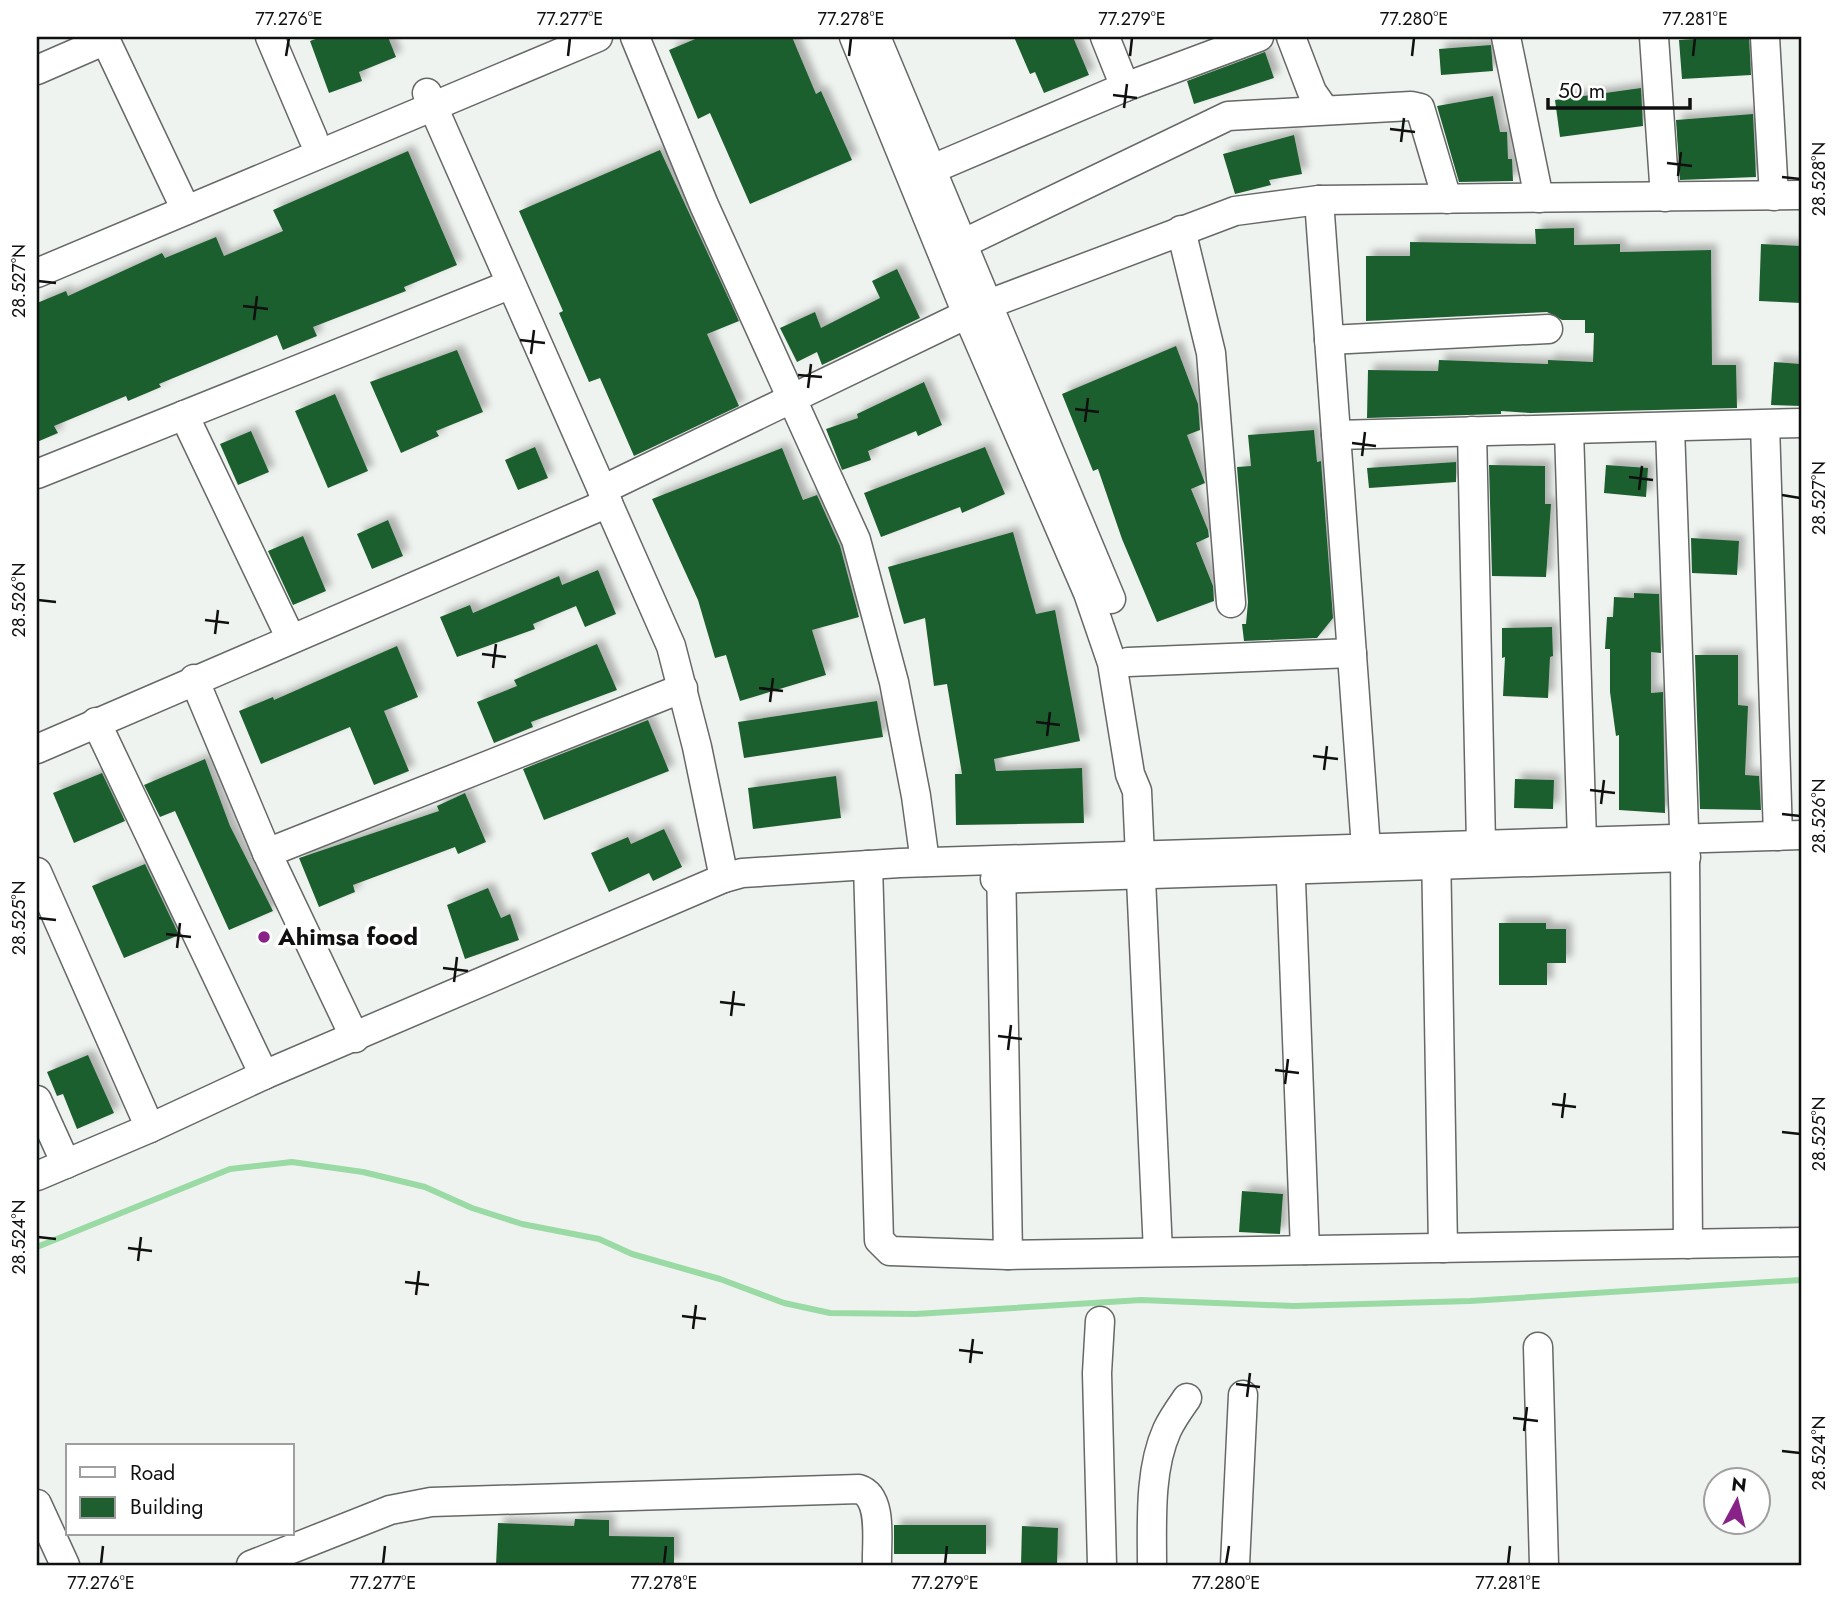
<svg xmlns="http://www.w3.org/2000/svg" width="1838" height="1602" font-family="Jost,sans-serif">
<defs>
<filter id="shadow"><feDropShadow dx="6" dy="-6" stdDeviation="3.5" flood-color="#0004"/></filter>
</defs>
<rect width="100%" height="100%" fill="#eff3ef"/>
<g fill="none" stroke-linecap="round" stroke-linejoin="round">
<!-- stream -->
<path stroke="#9adaa4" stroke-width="6" d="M37 1247 230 1169 292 1162 363 1172 425 1187 472 1208 522 1224 599 1239 632 1254 720 1279 784 1303 830 1313 916 1314 1141 1300 1293 1306 1470 1301 1801 1280"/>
</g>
<!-- building -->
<g fill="#1f5e2f" filter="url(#shadow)">
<path d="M321 37H388L396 57 359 72 362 81 329 93 310 41Z"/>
<path d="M700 37H792L816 94 821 91 852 160 750 204 710 113 698 119 669 50Z"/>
<path d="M1014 37H1073L1089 75 1044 93 1035 72 1030 74Z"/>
<path d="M1735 37H1749L1751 75 1682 79 1679 40Z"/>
<path d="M1491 45 1493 71 1441 75 1439 49Z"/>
<path d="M1265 52 1274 78 1194 104 1187 81Z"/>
<path d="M1641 88 1643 126 1560 137 1555 100Z"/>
<path d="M1493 96 1500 132H1507L1508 159H1512L1513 181 1459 182 1437 106Z"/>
<path d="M1753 114 1756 177 1680 180 1676 120Z"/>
<path d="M1294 135 1302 174 1269 180 1271 185 1235 194 1223 154Z"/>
<path d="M660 150 739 321 707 334 739 406 634 456 600 378 589 382 559 313 563 311 519 211Z"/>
<path d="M408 151 457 265 404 287 406 291 313 327 317 336 283 350 277 335 159 384 161 387 128 401 126 396 54 426 58 433 37 442V303L66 291 68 296 162 253 165 258 216 237 224 256 283 231 273 210Z"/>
<path d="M1574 228V245L1620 244V252L1711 250 1712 365H1736L1737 408 1530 413 1501 411V414L1367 418 1368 370 1438 371 1439 360 1548 364V360L1593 362 1594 333H1585V320H1562L1547 312 1366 321V256H1410V242L1536 244 1535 229Z"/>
<path d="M1761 244 1801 246V303L1759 301Z"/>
<path d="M897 269 920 318 822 365 817 352 797 362 780 328 815 312 821 328 880 298 872 281Z"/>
<path d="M1176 346 1198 404 1200 430 1187 435 1205 483 1191 489 1208 530 1209 537 1196 543 1213 586 1214 601 1157 622 1122 539 1098 469 1093 471 1062 394Z"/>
<path d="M457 350 483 412 436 431 439 436 401 453 370 382Z"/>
<path d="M1774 362 1801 364V406L1771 405Z"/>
<path d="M924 382 942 425 918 436 916 431 868 451 871 460 842 470 826 429 858 418 857 414Z"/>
<path d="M335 394 368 471 328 488 295 411Z"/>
<path d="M1314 430 1317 462 1321 461 1333 618 1317 638 1244 641 1242 624H1246L1248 602 1237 467 1251 466 1248 435Z"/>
<path d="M251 431 269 472 238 485 220 444Z"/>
<path d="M535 447 548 478 518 490 505 460Z"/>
<path d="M985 447 1005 494 962 513 960 507 881 537 864 493Z"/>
<path d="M782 448 803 500 817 495 840 546 859 617 812 630 826 675 740 701 726 655 715 658 698 600 652 499Z"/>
<path d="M1456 462V482L1369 488 1367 468Z"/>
<path d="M1489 465 1545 466V504H1551L1546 577 1492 576Z"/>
<path d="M1606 465 1648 468 1646 497 1604 493Z"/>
<path d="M388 520 403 556 372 569 357 534Z"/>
<path d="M1013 532 1036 614 1055 610 1080 741 994 759 996 771 1082 768 1084 823 956 825 955 774H962L947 684 934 686 925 618 904 624 888 567Z"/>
<path d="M303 536 326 591 293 605 268 551Z"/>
<path d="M1691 538 1739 541 1737 575 1692 573Z"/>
<path d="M598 570 616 614 585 627 576 606 533 624 535 629 457 657 440 617 470 605 473 613 559 576 562 585Z"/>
<path d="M1634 593 1659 594 1661 653 1651 652V693L1663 692 1665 813 1619 810V735L1616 736 1610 692V649H1605L1607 617H1613L1614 597 1634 598Z"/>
<path d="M1552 627 1553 656 1550 657 1548 698 1503 696 1505 657 1502 658V628Z"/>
<path d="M597 644 617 690 531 722 533 727 494 743 477 702 517 686 514 680Z"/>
<path d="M397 646 418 697 384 711 409 771 374 785 350 727 261 764 239 711 273 697 274 700Z"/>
<path d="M1695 655H1738V705L1748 706 1745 775 1759 776 1761 810 1700 809Z"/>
<path d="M877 701 883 737 744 758 738 722Z"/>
<path d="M648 720 669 771 544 820 523 769Z"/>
<path d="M205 759 230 826 273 911 229 930 175 811 160 817 144 785Z"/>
<path d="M102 773 125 821 74 843 53 793Z"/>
<path d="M836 776 841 818 753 829 748 788Z"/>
<path d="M1515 779 1554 780 1553 809 1514 808Z"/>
<path d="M465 793 486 842 458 854 455 847 353 885 355 892 319 907 299 858 439 811 437 806Z"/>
<path d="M664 829 682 867 653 881 649 873 609 892 591 853 628 837 631 844Z"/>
<path d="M145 864 179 935 124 958 92 886Z"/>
<path d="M488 888 501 918 510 914 519 940 465 959 447 905Z"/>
<path d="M1499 923H1546V929H1566V963H1547V985H1499Z"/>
<path d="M88 1055 114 1113 77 1129 63 1094 57 1096 47 1072Z"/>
<path d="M1242 1191 1283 1194 1280 1234 1239 1232Z"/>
<path d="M575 1519 609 1520V1536L674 1537V1565H496L498 1523 574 1526Z"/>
<rect x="894" y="1525" width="92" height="29"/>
<path d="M1022 1526 1058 1528 1057 1565H1021Z"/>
</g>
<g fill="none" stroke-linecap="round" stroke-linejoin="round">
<!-- minor casing -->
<g stroke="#656866" stroke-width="31">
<g id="minor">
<path d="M104 37 186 210"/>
<path d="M270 37 313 138"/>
<path d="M635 37 704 205 856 540 894 682 916 796 925 862"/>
<path d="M854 37 967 314 1088 593 1112 663 1130 774 1137 791 1158 1252"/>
<path d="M876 37 1111 599"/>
<path d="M1105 37 1125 87"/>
<path d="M1291 37 1312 92 1324 109"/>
<path d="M1506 37 1539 198"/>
<path d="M1654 37 1665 197"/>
<path d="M1765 37 1774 196"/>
<path d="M37 70 106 40"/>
<path d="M427 93 671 646 697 747 724 878"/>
<path d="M930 170 1125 87 1259 37"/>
<path d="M1319 200 1366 848"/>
<path d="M1181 230 1211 353 1231 603"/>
<path d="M960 245 1228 116 1411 106 1420 108 1447 199"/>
<path d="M37 273 598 37"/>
<path d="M1329 340 1548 329"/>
<path d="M184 415 291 639"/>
<path d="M1765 425 1778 836"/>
<path d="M1670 427 1685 857 1688 1244"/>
<path d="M1569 430 1582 841"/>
<path d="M1472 431 1481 844"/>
<path d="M1336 435 1801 423"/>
<path d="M37 474 509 285"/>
<path d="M602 490 986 305 1235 211 1319 200 1801 195"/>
<path d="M1128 662 1352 653"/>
<path d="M194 679 267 853 355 1038"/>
<path d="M96 722 264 1075"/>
<path d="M37 749 608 503"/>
<path d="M1436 848 1443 1248"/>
<path d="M267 853 683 688"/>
<path d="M1290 854 1305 1250"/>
<path d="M1001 862 1008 1255"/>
<path d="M868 865 879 1240 890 1251 1008 1255 1801 1242"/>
<path d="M37 872 150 1128"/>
<path d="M995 879 1686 857"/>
<path d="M37 1100 66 1164"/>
<path d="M37 1176 150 1128 264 1075 724 878 742 873 900 863 1801 835"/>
<path d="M1100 1321 1097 1373 1102 1565"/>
<path d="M1538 1347 1544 1565"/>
<path d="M37 1504 65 1565"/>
<path d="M251 1565 390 1510 431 1502 859 1489C884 1497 876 1543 877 1565"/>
<path d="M1152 1565C1152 1522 1149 1470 1167 1430 1172 1419 1180 1408 1187 1398"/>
<path d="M1235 1565 1243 1395"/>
</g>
</g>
<!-- minor -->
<use href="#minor" stroke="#fff" stroke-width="28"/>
</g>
<!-- ticks -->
<path fill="none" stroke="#0f100f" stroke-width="2.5" d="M286 56 289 38M568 56 570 38M849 56 851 38M1130 56 1132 38M1412 56 1414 38M1693 56 1695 38M1113 95 1137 98M1124 108 1127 84M1390 129 1415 132M1401 142 1404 118M1667 163 1692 166M1678 176 1681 152M1782 177 1800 179M38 281 56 283M243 306 268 309M254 320 257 296M520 340 545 343M531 354 534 330M798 375 822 377M808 388 811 364M1075 409 1099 412M1085 422 1088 398M1352 443 1376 446M1362 456 1365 432M1629 477 1653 480M1639 490 1642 466M1782 495 1800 498M38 600 56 602M205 620 229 623M215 634 218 610M482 654 506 657M493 668 496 644M759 688 783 691M770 702 773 678M1036 722 1060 725M1047 736 1050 712M1313 756 1338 759M1324 770 1327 746M1590 790 1615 793M1601 804 1604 780M1782 814 1800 816M38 918 56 920M166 934 191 937M177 948 180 923M443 968 468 971M454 982 457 957M720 1002 745 1005M731 1016 734 991M998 1036 1022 1039M1008 1050 1011 1025M1275 1070 1299 1073M1285 1084 1288 1059M1552 1104 1576 1107M1562 1118 1565 1093M1782 1132 1800 1134M38 1237 56 1239M128 1248 152 1251M138 1261 141 1237M405 1282 429 1285M416 1295 419 1271M682 1316 706 1319M693 1329 696 1305M959 1350 983 1353M970 1363 973 1339M1236 1384 1260 1387M1247 1397 1250 1373M1513 1418 1538 1421M1524 1431 1527 1407M1782 1451 1800 1453M101 1564 103 1546M383 1564 385 1546M664 1564 666 1546M945 1564 947 1546M1226 1564 1229 1546M1508 1564 1510 1546"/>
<!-- markers -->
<circle fill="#892288" stroke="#fefffe" stroke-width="2.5" cx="264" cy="937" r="7"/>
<g text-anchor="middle" stroke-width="7" stroke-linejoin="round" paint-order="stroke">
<!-- poi labels -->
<g font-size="24" font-weight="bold" fill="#0f100f" stroke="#fefffe" text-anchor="start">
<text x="278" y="945">Ahimsa food</text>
</g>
</g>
<!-- border -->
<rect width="1838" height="1602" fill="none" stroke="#fefffe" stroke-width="77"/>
<!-- legend -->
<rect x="66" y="1444" width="228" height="91" fill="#fefffe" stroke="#9e9f9e" stroke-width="2"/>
<rect x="80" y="1467" width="35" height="10" fill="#ffffff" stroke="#9e9f9e" stroke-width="2"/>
<text x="130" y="1480" font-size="21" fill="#0f100f">Road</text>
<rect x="80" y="1497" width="35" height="21" fill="#1f5e2f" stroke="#9e9f9e" stroke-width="2"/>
<text x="130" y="1514" font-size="21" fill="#0f100f">Building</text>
<!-- north arrow -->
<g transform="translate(1737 1501) rotate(7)"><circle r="33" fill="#fefffe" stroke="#9e9f9e" stroke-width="2"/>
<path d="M0-5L12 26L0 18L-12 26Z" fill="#892288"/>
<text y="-10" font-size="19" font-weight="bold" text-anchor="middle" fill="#0f100f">N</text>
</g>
<!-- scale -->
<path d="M1548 98v10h142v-10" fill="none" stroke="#0f100f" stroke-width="3.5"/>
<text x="1558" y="98" font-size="21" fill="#0f100f" stroke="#fefffe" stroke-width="5" paint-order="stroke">50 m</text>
<rect x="38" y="38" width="1762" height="1526" fill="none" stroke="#0f100f" stroke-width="2.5"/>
<g font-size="18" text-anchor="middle" fill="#0f100f">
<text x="289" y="25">77.276°E</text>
<text x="570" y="25">77.277°E</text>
<text x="851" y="25">77.278°E</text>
<text x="1132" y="25">77.279°E</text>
<text x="1414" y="25">77.280°E</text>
<text x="1695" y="25">77.281°E</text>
<text transform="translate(1819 179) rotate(-90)" y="6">28.528°N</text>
<text transform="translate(19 281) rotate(-90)" y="6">28.527°N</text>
<text transform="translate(1819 498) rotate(-90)" y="6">28.527°N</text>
<text transform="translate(19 600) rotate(-90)" y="6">28.526°N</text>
<text transform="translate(1819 816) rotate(-90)" y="6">28.526°N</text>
<text transform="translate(19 918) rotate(-90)" y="6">28.525°N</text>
<text transform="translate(1819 1134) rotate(-90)" y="6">28.525°N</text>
<text transform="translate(19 1237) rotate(-90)" y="6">28.524°N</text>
<text transform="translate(1819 1453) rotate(-90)" y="6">28.524°N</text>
<text x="101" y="1589">77.276°E</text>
<text x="383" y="1589">77.277°E</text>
<text x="664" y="1589">77.278°E</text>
<text x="945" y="1589">77.279°E</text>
<text x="1226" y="1589">77.280°E</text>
<text x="1508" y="1589">77.281°E</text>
</g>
</svg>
